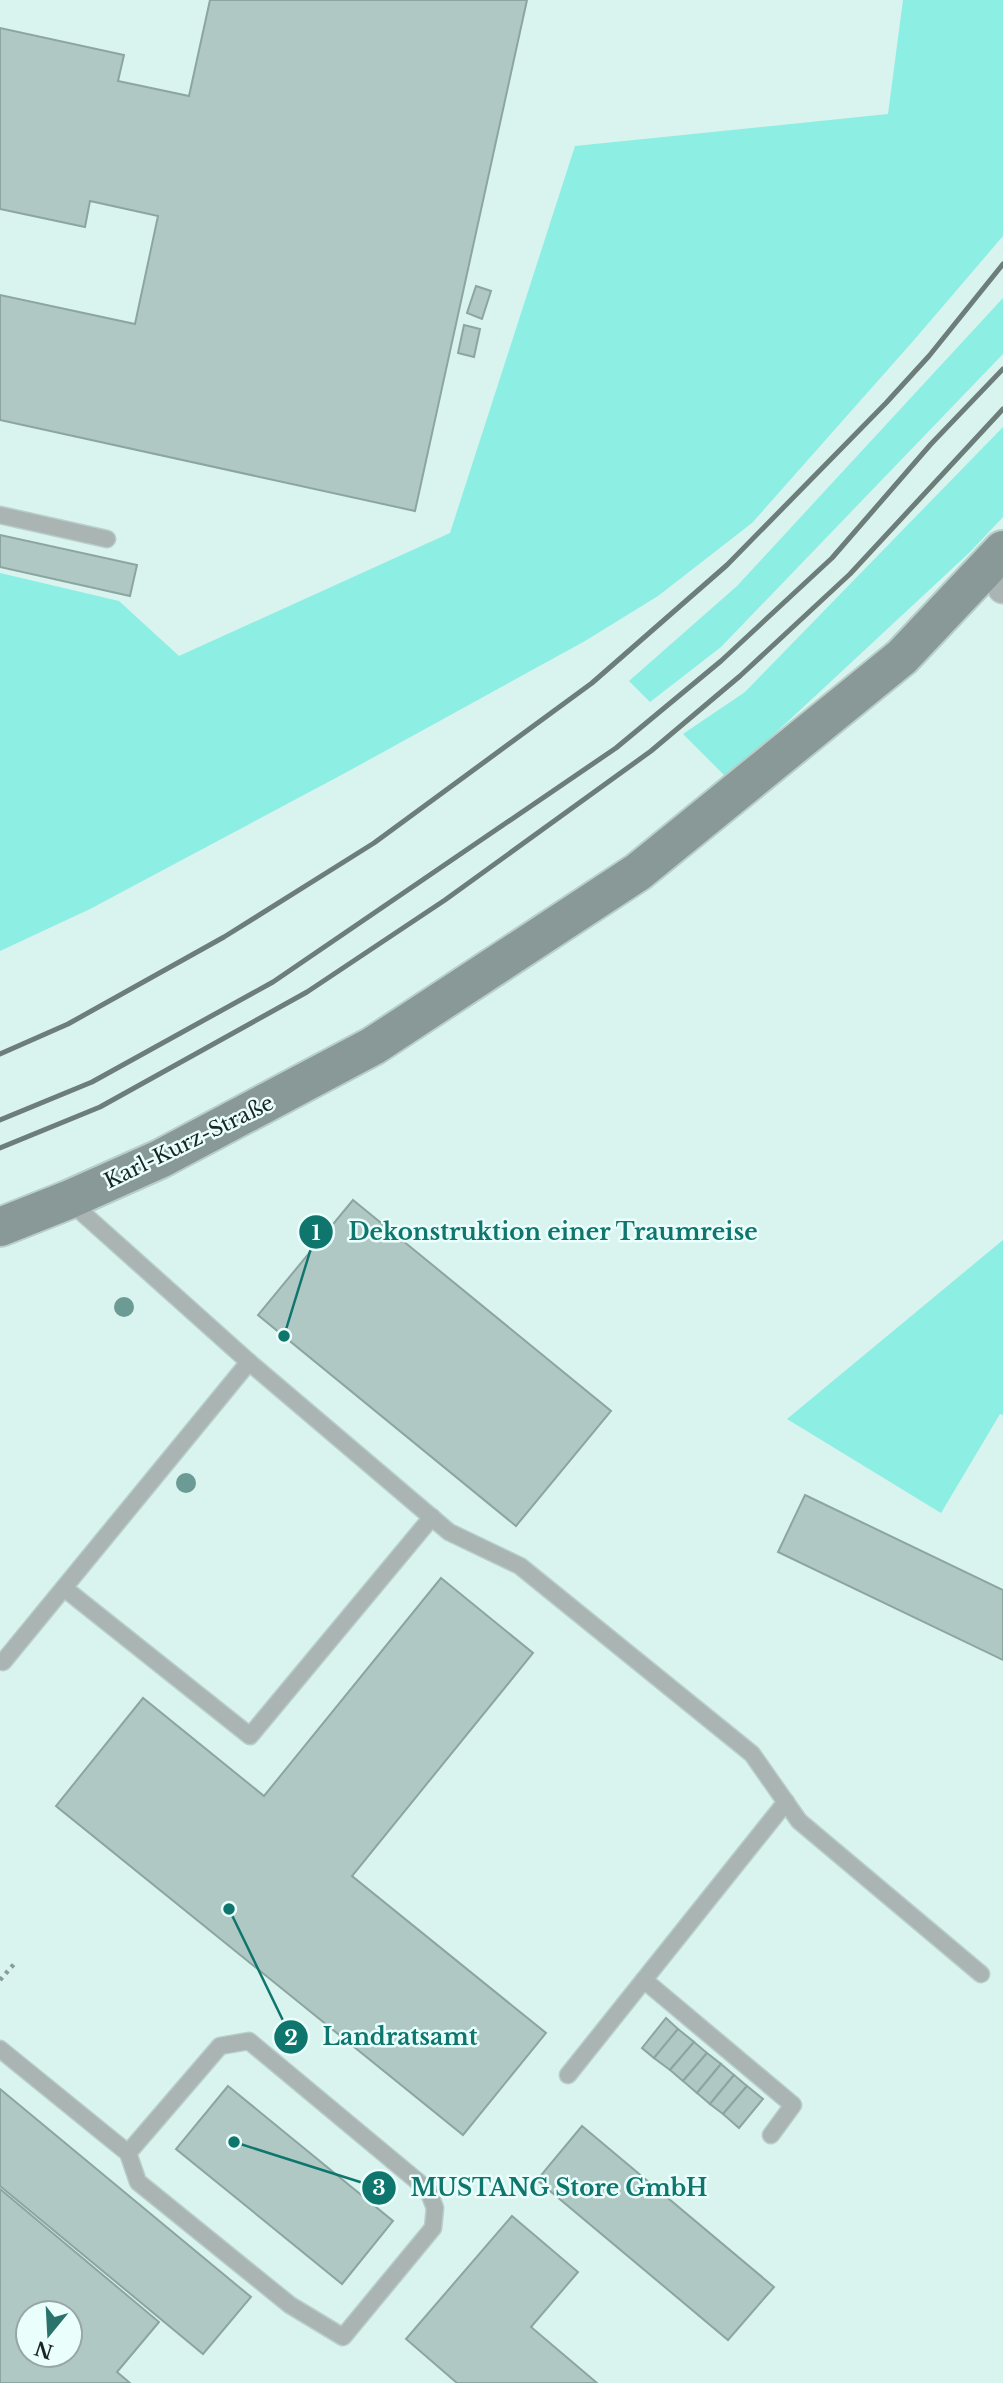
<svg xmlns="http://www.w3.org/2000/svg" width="1003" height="2383" font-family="'Libre Baskerville',serif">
<rect width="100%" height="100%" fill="#d9f3ef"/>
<!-- green -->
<g fill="#8deee3">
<path d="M903 0H1003V236L914 340 752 523 658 596 585 641 345 773 90 909 0 951V573L119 601 179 656 450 533 575 146 888 114Z"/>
<path d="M1003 298V354L721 647 650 702 629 681 737 586Z"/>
<path d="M1003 427V517L970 552 727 778 683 734 745 692Z"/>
<path d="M1003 1240V1415L1000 1414 941 1513 787 1419Z"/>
</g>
<!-- building -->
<g fill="#afc8c4" stroke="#8ca5a1" stroke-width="2" fill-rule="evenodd">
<path d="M210 0H527L415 511 0 420V295L135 324 158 216 90 201 85 227 0 209V28L124 55 118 81 189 96Z"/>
<path d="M476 286 491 291 482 319 467 313Z"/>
<path d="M464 325 480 329 474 357 458 353Z"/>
<path d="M0 535 137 565 130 596 0 567Z"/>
<path d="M353 1200 611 1411 516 1526 258 1315Z"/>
<path d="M805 1495 1003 1590V1660L778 1552Z"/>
<path d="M441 1578 533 1653 352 1876 546 2033 463 2135 56 1806 143 1698 264 1796Z"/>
<path d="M666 2018 678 2029 654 2058 642 2048Z"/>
<path d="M678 2029 694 2042 670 2070 654 2058Z"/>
<path d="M694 2042 707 2053 683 2081 670 2070Z"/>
<path d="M707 2053 721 2064 697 2093 683 2081Z"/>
<path d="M721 2064 734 2075 710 2104 697 2093Z"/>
<path d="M734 2075 747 2086 723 2114 710 2104Z"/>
<path d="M228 2086 393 2221 342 2284 176 2149Z"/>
<path d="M747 2086 763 2099 739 2128 723 2114Z"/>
<path d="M0 2089 251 2297 203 2354 0 2186Z"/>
<path d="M582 2126 774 2287 728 2340 537 2180Z"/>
<path d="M0 2189 159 2322 117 2372 130 2383H0ZM28 2313H70V2355H28Z"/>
<path d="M512 2216 578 2272 531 2327 597 2383H457L406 2339Z"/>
</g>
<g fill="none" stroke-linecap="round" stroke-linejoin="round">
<!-- lane casing -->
<g stroke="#b7ceca" stroke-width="19">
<g id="lane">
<path d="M0 515 107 539"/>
<path d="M249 1362 449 1532 520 1566 752 1754 799 1821 981 1974"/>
<path d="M64 1588 250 1736 432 1517"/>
<path d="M3 1662 249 1362 68 1200"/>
<path d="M644 1980 793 2105 771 2135"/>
<path d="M0 2049 128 2153 138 2182 290 2305 343 2337 433 2228 435 2208 428 2190 249 2041 220 2046 128 2153"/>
<path d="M568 2075 786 1802"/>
</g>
</g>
<!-- street casing -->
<g stroke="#b7ceca" stroke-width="33">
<path id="street" d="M996 558 1003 588"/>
</g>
<!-- secondary casing -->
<g stroke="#b7ceca" stroke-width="42">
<path id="secondary" d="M0 1227 68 1200 160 1159 373 1046 638 872 902 657 1003 550"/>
</g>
<!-- path -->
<path stroke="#889c99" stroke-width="4.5" stroke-dasharray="3.5 5" stroke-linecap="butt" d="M0 1980 15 1963"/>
<!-- lane -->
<use href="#lane" stroke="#a9b4b3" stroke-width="16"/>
<!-- street -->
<use href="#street" stroke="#a9b4b3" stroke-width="30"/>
<!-- secondary -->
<use href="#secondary" stroke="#899997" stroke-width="38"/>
<!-- rail -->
<g stroke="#6c7d7a" stroke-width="5">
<path d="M0 1054 68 1024 224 937 374 843 592 683 727 565 886 403 929 356 1003 264"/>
<path d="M0 1120 92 1082 273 982 616 748 721 661 832 558 931 444 1003 369"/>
<path d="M0 1148 100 1107 307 992 445 900 651 751 740 676 850 574 1003 409"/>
</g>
</g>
<!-- trees -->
<g fill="#6c9a95">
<circle cx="124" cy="1307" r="10"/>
<circle cx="186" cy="1483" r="10"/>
</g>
<g text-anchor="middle" stroke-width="5" stroke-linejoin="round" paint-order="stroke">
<!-- street labels -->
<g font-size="21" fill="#1a2423" stroke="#eafffc">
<text transform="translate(189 1142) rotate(-26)" y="7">Karl-Kurz-Straße</text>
</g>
</g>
<!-- callouts -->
<path fill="none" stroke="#0f766e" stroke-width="2.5" d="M284 1336L316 1232M229 1909L291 2037M234 2142L379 2188"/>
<g fill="#0f766e" stroke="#eafffc" stroke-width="2.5">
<circle cx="284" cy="1336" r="7"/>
<circle cx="229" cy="1909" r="7"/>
<circle cx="234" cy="2142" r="7"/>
<circle cx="316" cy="1232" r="18"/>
<circle cx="291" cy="2037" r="18"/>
<circle cx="379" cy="2188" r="18"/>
</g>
<g font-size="21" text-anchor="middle" font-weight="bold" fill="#fff">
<text x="316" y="1240">1</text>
<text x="291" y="2045">2</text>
<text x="379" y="2195">3</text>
</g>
<g font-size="23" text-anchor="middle" font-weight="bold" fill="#0f766e" stroke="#eafffc" stroke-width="5" stroke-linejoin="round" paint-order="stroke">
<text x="553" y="1240">Dekonstruktion einer Traumreise</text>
<text x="400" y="2045">Landratsamt</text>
<text x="559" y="2196">MUSTANG Store GmbH</text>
</g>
<!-- north arrow -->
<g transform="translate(49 2334) rotate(198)"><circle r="33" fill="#eafffc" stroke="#97a7a5" stroke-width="2"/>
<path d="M0-5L12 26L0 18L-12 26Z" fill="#2a736b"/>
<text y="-10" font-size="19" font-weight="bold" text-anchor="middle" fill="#1a2423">N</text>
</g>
</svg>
